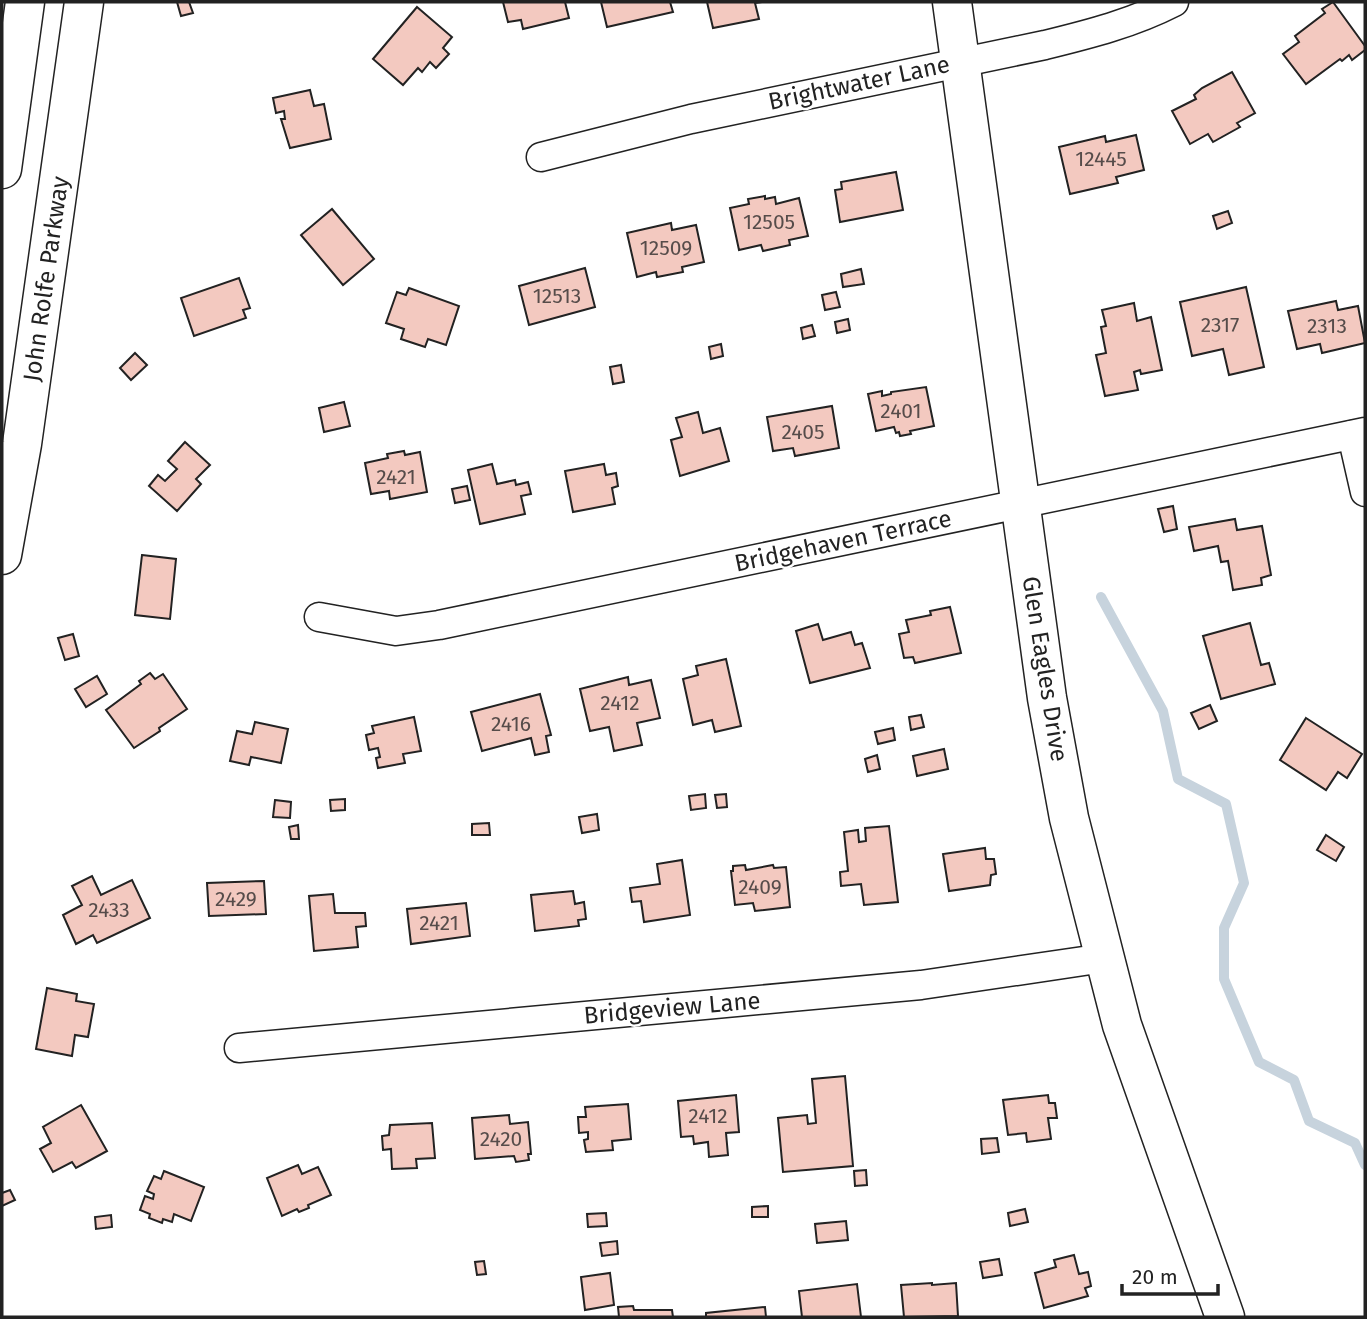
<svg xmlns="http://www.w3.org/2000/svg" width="1367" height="1319" font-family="'Fira Sans',sans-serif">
<rect width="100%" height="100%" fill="#fff"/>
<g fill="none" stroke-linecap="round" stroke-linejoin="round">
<!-- stream -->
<path stroke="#c7d3dd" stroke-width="10" d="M1101 597 1163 711 1178 779 1226 804 1244 883 1224 928V979L1259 1062 1294 1080 1309 1121 1355 1143 1365 1165"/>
</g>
<!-- building -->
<g fill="#f3c9c0" stroke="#222" stroke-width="2">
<path d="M177 2H189L193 13 181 16Z"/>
<path d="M503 2H565L569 18 523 29 521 20 508 22Z"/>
<path d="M601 2H670L673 12 607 27Z"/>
<path d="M707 2H762L755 3 759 19 713 28Z"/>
<path d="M1333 2 1365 46V50L1352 60 1349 55 1342 61 1340 59 1306 84 1283 54 1299 42 1295 36 1325 13 1322 9Z"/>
<path d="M417 7 452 37 443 48 449 54 436 68 430 62 422 72 418 68 403 85 373 59Z"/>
<path d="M1232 72 1255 113 1237 123 1240 127 1213 142 1208 134 1190 144 1172 111 1196 99 1194 95 1202 88Z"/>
<path d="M310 90 314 106 324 104 331 139 290 148 281 119H285L284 111 276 113 273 98Z"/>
<path d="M1136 135 1144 170 1116 177 1118 183 1070 194 1059 147 1105 136 1106 142Z"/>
<path d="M896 172 903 210 840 222 835 190 842 189 841 182Z"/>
<path d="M765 196V199L775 197 776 204 799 198 808 236 789 240 790 245 763 251 761 245 739 250 730 208 749 204 748 199Z"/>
<path d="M332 209 374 259 343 285 301 235Z"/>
<path d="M1228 211 1232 223 1217 229 1213 216Z"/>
<path d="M671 223 672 230 696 225 704 262 682 267 683 272 657 277 656 272 637 277 627 233Z"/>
<path d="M585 268 595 307 529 325 519 286Z"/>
<path d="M861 269 864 284 843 287 841 274Z"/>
<path d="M239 278 250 308 243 310 246 318 194 336 181 298Z"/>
<path d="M1246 287 1264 367 1229 375 1223 349 1192 356 1180 302Z"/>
<path d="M409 288 459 306 446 345 428 339 425 347 401 339 404 329 386 323 397 292 406 295Z"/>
<path d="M836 292 840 307 825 310 822 295Z"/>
<path d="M1336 301 1338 310 1358 306 1365 343 1322 353 1320 344 1297 349 1288 311Z"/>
<path d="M1134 303 1137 321 1151 317 1162 370 1141 374 1140 370 1134 372 1138 390 1105 396 1096 355 1106 353 1101 327 1106 326 1102 310Z"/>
<path d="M848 319 850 330 837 333 835 322Z"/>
<path d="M812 325 815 336 803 339 801 328Z"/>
<path d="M721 344 723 356 711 359 709 347Z"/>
<path d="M135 353 147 365 131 380 120 368Z"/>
<path d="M621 365 624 382 613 384 610 367Z"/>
<path d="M926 387 934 426 910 431 911 434 900 436 899 432 896 433 894 427 876 431 868 394 882 391V396L891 394V392Z"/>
<path d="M344 402 350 426 324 432 319 408Z"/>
<path d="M832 406 839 448 795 456 793 448 773 451 767 417Z"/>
<path d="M698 412 703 433 720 428 729 461 680 476 671 440 682 437 676 418Z"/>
<path d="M185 442 210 465 196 479 201 484 177 511 149 486 158 475 165 481 177 469 168 461Z"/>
<path d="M404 451 405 455 420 452 427 492 390 499 389 491 371 494 365 463 388 458 387 454Z"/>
<path d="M492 464 497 484 515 480 516 485 528 482 531 494 521 496 525 514 480 524 468 470Z"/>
<path d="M604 464 606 475 616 473 618 486 612 488 615 504 573 512 565 471Z"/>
<path d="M467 486 470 500 455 503 452 489Z"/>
<path d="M1173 506 1177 529 1164 532 1158 509Z"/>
<path d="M1235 519 1237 530 1262 526 1271 575 1261 578 1262 585 1233 590 1228 561 1221 562 1218 546 1194 551 1189 527Z"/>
<path d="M142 555 176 559 170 619 135 615Z"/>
<path d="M950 607 961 653 915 663 913 657 904 658 899 634 909 632 906 620 931 615 930 611Z"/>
<path d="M1250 623 1261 665 1269 663 1275 684 1221 699 1203 636Z"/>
<path d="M818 624 823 640 851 632 855 645 862 643 870 668 810 683 796 631Z"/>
<path d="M73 634 79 656 65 660 58 638Z"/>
<path d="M726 659 741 726 715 732 712 720 693 725 683 679 698 675 696 666Z"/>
<path d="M150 673 155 679 163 674 187 709 159 728 160 731 134 748 106 710 141 684 139 681Z"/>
<path d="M97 676 107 694 86 707 75 689Z"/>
<path d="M628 677 629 685 651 680 660 718 637 723 642 745 614 751 609 727 590 731 580 689Z"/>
<path d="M540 694 551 735 546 736 549 752 535 755 531 738 482 751 471 712Z"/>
<path d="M1210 705 1217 721 1199 729 1191 713Z"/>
<path d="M921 715 924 727 911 730 909 717Z"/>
<path d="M414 717 421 751 403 754 405 763 378 768 376 758 380 757 378 748 369 750 366 735 374 733 372 726Z"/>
<path d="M1306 718 1362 754 1347 778 1338 772 1326 790 1280 760Z"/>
<path d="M255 722 288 729 281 763 251 757 249 765 230 761 237 731 252 734Z"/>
<path d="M893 728 895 740 878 744 875 732Z"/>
<path d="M944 749 948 769 917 776 913 756Z"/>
<path d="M877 755 880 769 868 772 865 759Z"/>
<path d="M705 794 706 808 691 810 689 796Z"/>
<path d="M726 794 727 807 717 808 715 795Z"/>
<path d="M345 799V810L331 811 330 800Z"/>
<path d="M275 800 291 802 290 818 273 817Z"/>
<path d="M597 814 599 830 582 833 579 817Z"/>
<path d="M489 823 490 835H472V824Z"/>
<path d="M298 825 299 839H291L289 827Z"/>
<path d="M889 826 898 902 864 905 861 884 841 886 840 872 848 871 844 832 858 830 859 842 866 841 865 828Z"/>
<path d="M1326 835 1344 847 1336 861 1317 850Z"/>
<path d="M985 848 986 859H994L996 874 991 875 990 885 949 891 943 854Z"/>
<path d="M682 860 690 915 644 922 641 901 632 902 630 888 660 884 657 864Z"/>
<path d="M745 865 746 870 773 865 774 868 786 867 790 907 755 911 753 903 735 905 731 871H733V866Z"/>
<path d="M92 876 101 895 132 880 150 918 97 943 93 935 76 944 63 915 82 905 72 886Z"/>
<path d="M264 881 266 914 209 916 207 883Z"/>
<path d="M573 891 575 904 584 902 586 919 578 920 579 926 535 931 531 895Z"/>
<path d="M333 894 335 913H365L366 926 356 927 358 947 314 951 309 896Z"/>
<path d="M466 903 470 936 411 944 407 909Z"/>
<path d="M47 988 77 994 76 1001 94 1004 88 1037 75 1035 72 1056 36 1049Z"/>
<path d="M845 1076 853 1166 783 1172 778 1118 807 1115 808 1124 816 1123 812 1079Z"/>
<path d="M736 1095 739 1132 726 1133 728 1155 709 1157 708 1142 694 1144 693 1136 681 1137 678 1101Z"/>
<path d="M1048 1095 1049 1103H1055L1057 1118H1048L1051 1139 1027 1142 1026 1133 1008 1135 1003 1100Z"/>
<path d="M628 1104 631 1139 612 1141 613 1150 586 1152 584 1140 588 1139V1132L579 1133 578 1117H586L585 1107Z"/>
<path d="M81 1105 107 1151 76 1168 72 1162 53 1172 40 1149 51 1143 43 1127Z"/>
<path d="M509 1115 510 1124 528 1122 531 1154H528L529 1160 516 1162 514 1156 475 1159 472 1118Z"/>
<path d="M432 1123 435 1158 416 1159 417 1168 392 1169 391 1149 383 1150 382 1136 389 1135 390 1125Z"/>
<path d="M997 1138 999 1152 982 1154 981 1139Z"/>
<path d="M298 1165 302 1174 318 1167 331 1195 308 1205 309 1208 299 1212 297 1209 282 1216 267 1178Z"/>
<path d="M866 1170 867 1185 855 1186 854 1171Z"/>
<path d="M164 1171 204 1187 191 1221 174 1214 172 1222 163 1219 162 1223 149 1218 150 1214 140 1210 145 1196 153 1199 154 1194 147 1191 154 1176 161 1179Z"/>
<path d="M10 1190 15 1200 2 1206V1193Z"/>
<path d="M768 1206V1217H752V1207Z"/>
<path d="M1025 1209 1028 1222 1010 1226 1008 1213Z"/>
<path d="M606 1213 607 1226 588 1227 587 1214Z"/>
<path d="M111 1215 112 1227 96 1229 95 1217Z"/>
<path d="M846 1221 848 1240 817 1243 815 1224Z"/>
<path d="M617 1241 618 1254 602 1256 600 1243Z"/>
<path d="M1074 1255 1079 1274 1088 1272 1091 1286 1085 1288 1088 1296 1044 1308 1035 1273 1056 1267 1054 1260Z"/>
<path d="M999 1259 1002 1275 983 1278 980 1262Z"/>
<path d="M484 1261 486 1274 477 1275 475 1262Z"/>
<path d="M610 1273 614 1305 585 1310 581 1277Z"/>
<path d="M932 1283V1285L956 1283 958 1316 904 1317 901 1285Z"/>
<path d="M857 1284 861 1317H802L799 1291Z"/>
<path d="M633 1306 634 1310H672L673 1317H619L618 1307Z"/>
<path d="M765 1307 766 1317H706V1313Z"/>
</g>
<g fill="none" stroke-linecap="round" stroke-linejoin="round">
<!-- street casing -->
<g stroke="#222" stroke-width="31">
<g id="street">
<path d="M541 157 691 119 1045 45C1090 34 1133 23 1174 2"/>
<path d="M1352 435 1365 492"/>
<path d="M319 617 396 631 439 625 1365 432"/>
<path d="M239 1048 921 985 1104 958"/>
</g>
</g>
<!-- secondary casing -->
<g stroke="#222" stroke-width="41">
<g id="secondary">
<path d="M952 2 1047 698 1069 818 1122 1025 1225 1317"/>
<path d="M2 169 25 2"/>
<path d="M2 555 22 444 84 2"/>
</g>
</g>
<!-- street -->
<use href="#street" stroke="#fff" stroke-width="28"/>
<!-- secondary -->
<use href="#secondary" stroke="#fff" stroke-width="38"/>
</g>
<g text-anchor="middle" stroke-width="5" stroke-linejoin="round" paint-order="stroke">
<!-- number labels -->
<g font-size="21" fill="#564c4a">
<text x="1101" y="166">12445</text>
<text x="769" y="229">12505</text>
<text x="666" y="255">12509</text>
<text x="557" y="303">12513</text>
<text x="1220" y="332">2317</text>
<text x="1327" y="333">2313</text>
<text x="901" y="418">2401</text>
<text x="803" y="439">2405</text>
<text x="396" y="484">2421</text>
<text x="620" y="710">2412</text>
<text x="511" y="731">2416</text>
<text x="760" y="894">2409</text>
<text x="236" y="906">2429</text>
<text x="109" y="917">2433</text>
<text x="439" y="930">2421</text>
<text x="708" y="1123">2412</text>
<text x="501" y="1146">2420</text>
</g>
<!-- street labels -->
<g font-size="24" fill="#222" stroke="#fff">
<text transform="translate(859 83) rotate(-12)" y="8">Brightwater Lane</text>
<text transform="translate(46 279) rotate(-82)" y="8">John Rolfe Parkway</text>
<text transform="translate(843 541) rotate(-12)" y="8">Bridgehaven Terrace</text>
<text transform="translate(1045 669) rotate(81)" y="8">Glen Eagles Drive</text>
<text transform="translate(672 1008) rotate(-5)" y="8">Bridgeview Lane</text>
</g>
</g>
<!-- border -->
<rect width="1367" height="1319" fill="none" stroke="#222222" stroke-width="7"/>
<!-- scale -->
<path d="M1122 1284v10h96v-10" fill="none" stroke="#222222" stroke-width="3.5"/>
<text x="1132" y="1284" font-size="21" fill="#222222" stroke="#ffffff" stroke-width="5" paint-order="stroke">20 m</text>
</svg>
